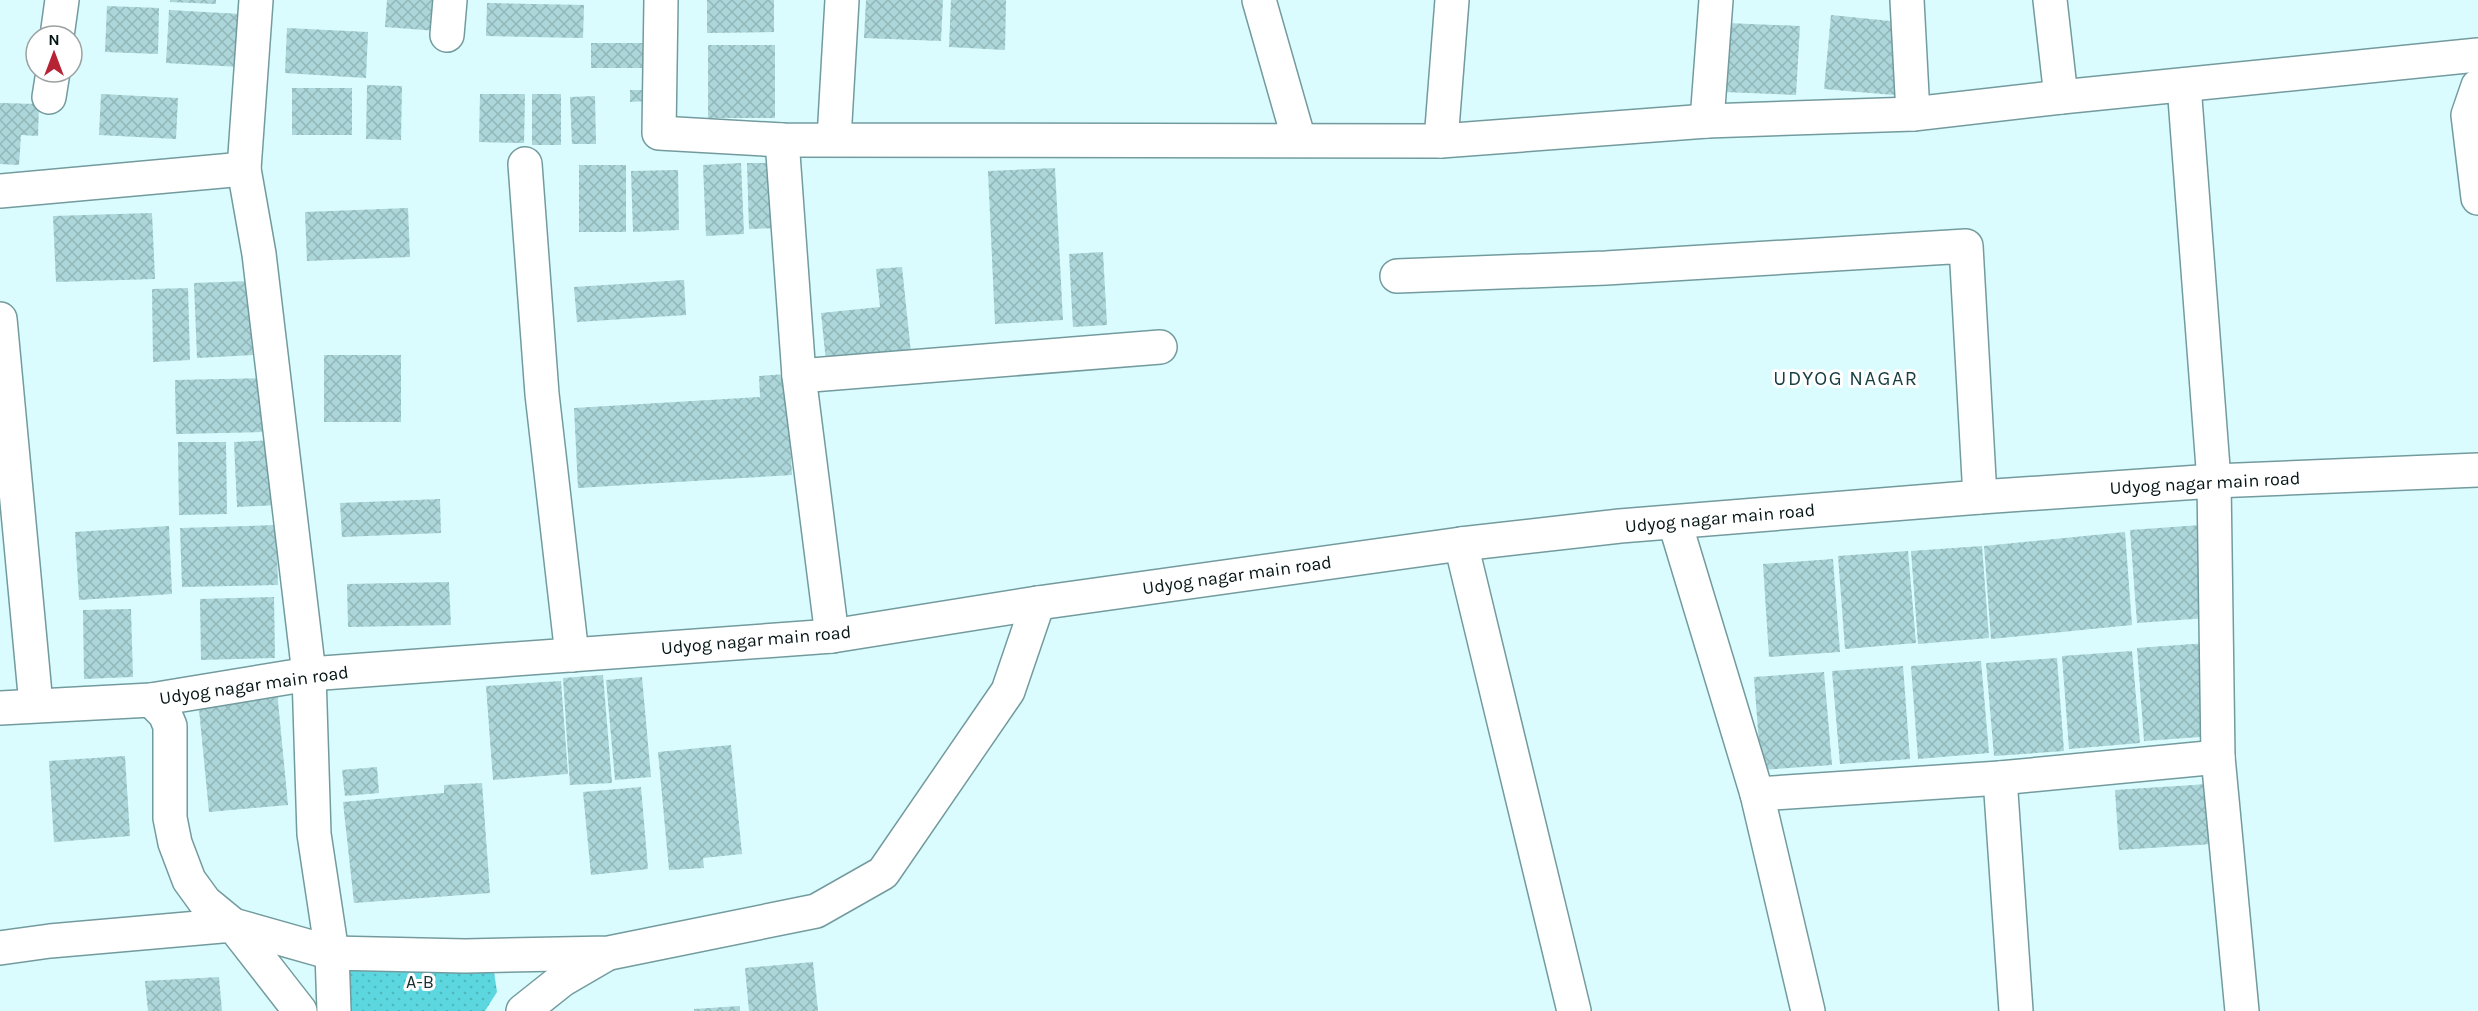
<svg xmlns="http://www.w3.org/2000/svg" width="2478" height="1011" font-family="Karla,sans-serif">
<defs>
<pattern id="green-dots" width="8" height="8" patternUnits="userSpaceOnUse" patternTransform="scale(1.5)"><rect width="8" height="8" fill="#5cd7df"/><path d="M2 2h.1M6 6h.1" fill="none" stroke="#4eb8be" stroke-width="1.8" stroke-linecap="round"/></pattern>
<pattern id="building-cross-hatch" width="8" height="8" patternUnits="userSpaceOnUse" patternTransform="scale(1.5)"><rect width="8" height="8" fill="#acd6d9"/><path d="M0 0l8 8M0 8l8-8" fill="none" stroke="#92b7b9"/></pattern>
</defs>
<rect width="100%" height="100%" fill="#dafcfe"/>
<!-- green -->
<path fill="url(#green-dots)" d="M479 958 494 972 497 992 485 1011H346L348 959Z"/>
<!-- building -->
<g fill="url(#building-cross-hatch)">
<path d="M170 0H216V4L170 2Z"/>
<path d="M387 0H439L437 31 385 27Z"/>
<path d="M707 0H774V32L707 33Z"/>
<path d="M866 0H943L941 41 864 38Z"/>
<path d="M951 0H1006L1005 50 949 47Z"/>
<path d="M487 3 584 5 583 38 486 36Z"/>
<path d="M107 6 159 8 158 54 105 52Z"/>
<path d="M169 10 241 14 239 67 166 63Z"/>
<path d="M1831 15 1900 22 1894 95 1824 89Z"/>
<path d="M1727 23 1800 26 1796 95 1724 92Z"/>
<path d="M287 28 368 32 366 78 285 73Z"/>
<rect x="591" y="43" width="61" height="25"/>
<rect x="708" y="45" width="67" height="73"/>
<path d="M367 85 402 86 401 140 366 139Z"/>
<rect x="292" y="88" width="60" height="47"/>
<path d="M630 90H649L650 101 630 102Z"/>
<path d="M101 94 178 98 176 139 99 135Z"/>
<path d="M480 94H525L524 143 479 142Z"/>
<rect x="532" y="94" width="29" height="51"/>
<path d="M595 96 596 144H572L570 97Z"/>
<path d="M0 103 39 104 38 136 21 135 19 165 0 164Z"/>
<path d="M741 163 744 234 706 236 703 165Z"/>
<path d="M747 163H779L781 228 749 229Z"/>
<rect x="579" y="165" width="47" height="67"/>
<path d="M1055 168 1063 320 995 324 988 171Z"/>
<path d="M678 170 679 230 633 232 631 171Z"/>
<path d="M408 208 410 257 307 261 305 212Z"/>
<path d="M152 213 155 279 56 282 53 216Z"/>
<path d="M1103 252 1107 325 1073 327 1069 254Z"/>
<path d="M902 267 911 353 826 362 821 313 880 307 876 269Z"/>
<path d="M684 280 686 315 577 322 574 287Z"/>
<path d="M249 281 253 355 197 358 194 283Z"/>
<path d="M188 288 190 360 153 362 152 289Z"/>
<rect x="324" y="355" width="77" height="67"/>
<path d="M786 374 792 475 578 488 574 408 760 397 759 376Z"/>
<path d="M264 378 265 432 176 434 175 380Z"/>
<path d="M275 440 278 505 237 507 234 442Z"/>
<path d="M178 442H226L227 514 179 515Z"/>
<path d="M440 499 441 533 342 537 340 503Z"/>
<path d="M276 525 278 585 182 587 180 528Z"/>
<path d="M2201 525 2207 618 2137 623 2130 530Z"/>
<path d="M169 526 172 594 79 600 75 532Z"/>
<path d="M2125 532 2132 625 1991 639 1984 546Z"/>
<path d="M1982 546 1989 638 1918 644 1911 551Z"/>
<path d="M1908 551 1916 643 1845 649 1838 556Z"/>
<path d="M1833 559 1840 652 1769 657 1763 564Z"/>
<path d="M449 582 451 625 348 627 347 584Z"/>
<path d="M274 597 275 658 201 660 200 599Z"/>
<path d="M131 609 133 677 84 679 83 610Z"/>
<path d="M2207 643 2215 736 2144 741 2137 648Z"/>
<path d="M2132 651 2140 743 2069 749 2062 656Z"/>
<path d="M2057 658 2064 751 1994 756 1986 663Z"/>
<path d="M1981 661 1989 753 1918 759 1911 666Z"/>
<path d="M1903 666 1910 759 1840 764 1832 671Z"/>
<path d="M1824 672 1832 765 1761 770 1754 677Z"/>
<path d="M603 675 612 783 570 785 563 678Z"/>
<path d="M642 677 651 777 615 780 606 680Z"/>
<path d="M561 681 568 774 493 780 486 686Z"/>
<path d="M277 691 288 805 209 812 198 699Z"/>
<path d="M731 745 742 854 703 858 704 868 669 870 658 752Z"/>
<path d="M125 756 130 836 54 842 49 761Z"/>
<path d="M377 767 379 793 345 796 342 770Z"/>
<path d="M482 783 490 893 354 903 343 802 444 793V785Z"/>
<path d="M2208 784 2212 844 2119 850 2115 790Z"/>
<path d="M641 787 648 869 591 875 583 792Z"/>
<path d="M813 962 818 1011H749L745 968Z"/>
<path d="M219 977 222 1011H148L145 981Z"/>
<path d="M740 1006V1011H694V1009Z"/>
</g>
<g fill="none" stroke-linecap="round" stroke-linejoin="round">
<!-- street casing -->
<g stroke="#739b9e" stroke-width="36">
<g id="street">
<path d="M661 0 659 133 782 140 1441 141 1452 0"/>
<path d="M1259 0 1299 140"/>
<path d="M1907 0 1913 114"/>
<path d="M2050 0 2061 97"/>
<path d="M447 35 450 0"/>
<path d="M57 36 62 0"/>
<path d="M2184 85 2214 481 2218 757 2242 1011"/>
<path d="M49 97 53 72"/>
<path d="M1707 121 1716 0"/>
<path d="M834 139 842 0"/>
<path d="M782 140 799 376 832 636"/>
<path d="M1441 141 1707 121 1913 114 2061 97 2478 55"/>
<path d="M525 164 542 394 572 655"/>
<path d="M0 191 244 169"/>
<path d="M1397 276 1606 268 1966 246 1980 497"/>
<path d="M0 319 36 705"/>
<path d="M799 376 1160 347"/>
<path d="M1675 523 1757 794 2000 778 2218 757"/>
<path d="M1461 544 1574 1011"/>
<path d="M151 700 165 714 170 726V818L175 843 189 880 205 902 233 925 300 1011"/>
<path d="M0 708 151 700 309 674 832 636 1038 603 1461 544 1620 526 1980 497 2214 481 2478 470"/>
<path d="M2000 778 2016 1011"/>
<path d="M1757 794 1808 1011"/>
<path d="M0 948 50 941 233 925 332 953 314 834 309 674 259 254 244 169 256 0"/>
<path d="M334 1011 332 953 465 956 609 953 816 911 883 873 1008 691 1038 603"/>
<path d="M523 1011 562 980 605 955"/>
</g>
</g>
<!-- secondary casing -->
<g stroke="#739b9e" stroke-width="36">
<path id="secondary" d="M2478 86 2468 115 2478 198"/>
</g>
<!-- street -->
<use href="#street" stroke="#fff" stroke-width="33"/>
<!-- secondary -->
<use href="#secondary" stroke="#fff" stroke-width="33"/>
</g>
<g text-anchor="middle" stroke-width="6" stroke-linejoin="round" paint-order="stroke">
<!-- street labels -->
<g font-size="18" fill="#051415" stroke="#fff">
<text transform="translate(2205 483) rotate(-3)" y="6">Udyog nagar main road</text>
<text transform="translate(1720 518) rotate(-5)" y="6">Udyog nagar main road</text>
<text transform="translate(1237 575) rotate(-8)" y="6">Udyog nagar main road</text>
<text transform="translate(756 640) rotate(-5)" y="6">Udyog nagar main road</text>
<text transform="translate(254 685) rotate(-8)" y="6">Udyog nagar main road</text>
</g>
<!-- park labels -->
<g font-size="18" fill="#193032" stroke="#fff">
<text x="420" y="988">A-B</text>
</g>
<!-- neighbourhood labels -->
<g font-size="20" letter-spacing="1.5" fill="#184043" stroke="#fff">
<text x="1846" y="385">UDYOG NAGAR</text>
</g>
</g>
<!-- north arrow -->
<g transform="translate(54 54)"><circle r="28" fill="#ffffff" stroke="#9ba1a1" stroke-width="1.5"/>
<path d="M0-4.5L10 22L0 15L-10 22Z" fill="#b52335"/>
<text y="-9" font-size="16" font-weight="bold" text-anchor="middle" fill="#051415">N</text>
</g>
</svg>
